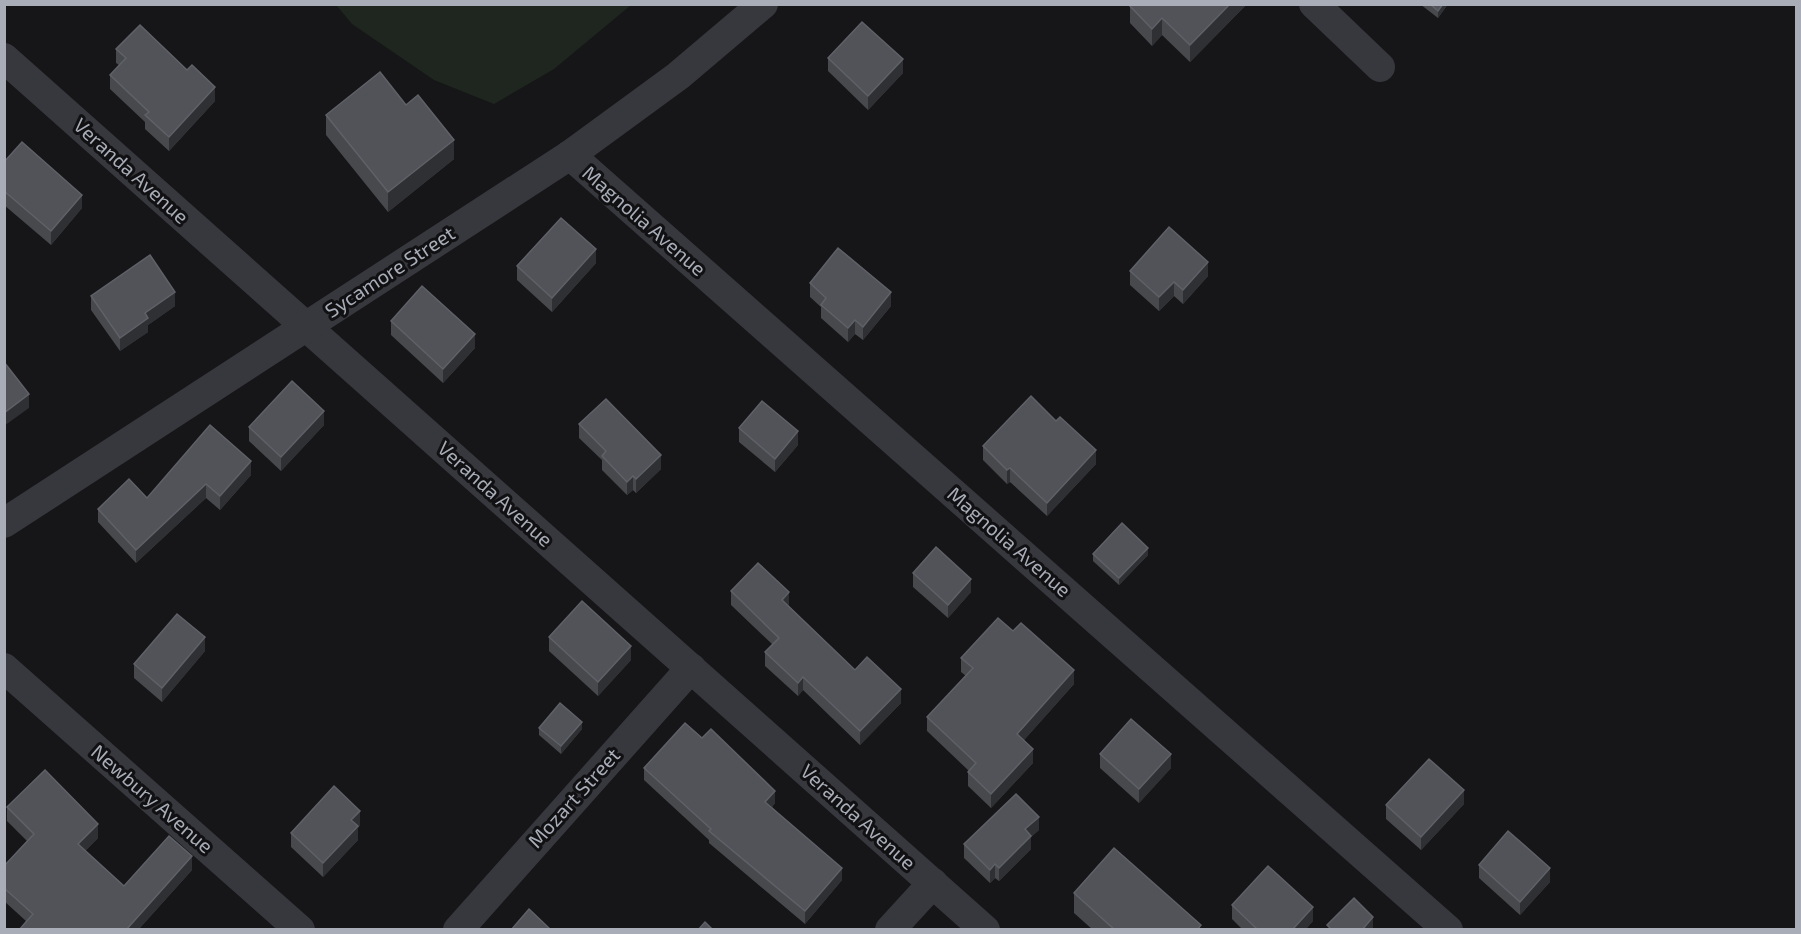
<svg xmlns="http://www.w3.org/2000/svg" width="1801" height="934" font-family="'Exo 2',sans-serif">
<rect width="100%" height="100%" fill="#161618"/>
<!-- green -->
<path fill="#1e261f" d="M336 5H631L554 69 494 104 434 80 352 24Z"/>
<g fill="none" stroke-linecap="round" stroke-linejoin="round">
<!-- street -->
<g stroke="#37383d" stroke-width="30">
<path d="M1314 4 1380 67"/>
<path d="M4 58 985 930"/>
<path d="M570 155 1448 930"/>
<path d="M4 523 570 155 678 76 763 4"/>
<path d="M4 668 300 930"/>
<path d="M458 930 691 668"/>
<path d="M890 930 933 883"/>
</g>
</g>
<!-- wall -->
<g fill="#47494d">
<path d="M1131 4H1247L1190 62 1162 35 1152 46 1130 23V6Z"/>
<path d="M1420 4H1448L1438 18Z"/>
<path d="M116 49 215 101 169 151 145 129V122L110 89V75L119 65 116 63Z"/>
<path d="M828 58 903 73 868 110 828 71Z"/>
<path d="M326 115 454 159 388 212 326 135Z"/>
<path d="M4 162 82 208 51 245 4 205Z"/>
<path d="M596 263 552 312 517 280V266Z"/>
<path d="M1130 271 1208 276 1183 304 1174 296 1159 311 1130 285Z"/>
<path d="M810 283 891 306 863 340 855 334 848 342 821 318V307L810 297Z"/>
<path d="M91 296 175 306 148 325V332L120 351 91 310Z"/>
<path d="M391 321 475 348 443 383 391 335Z"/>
<path d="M579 424 661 469 636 493 633 490 627 495 602 470V460L579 438Z"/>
<path d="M210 425 251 475 220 510 206 498 136 563 98 522V509L147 498Z"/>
<path d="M324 425 281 471 249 441V427Z"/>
<path d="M739 428 798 445 775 472 739 442Z"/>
<path d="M983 446 1096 464 1047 516 1010 482 1007 484 983 460Z"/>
<path d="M1093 554 1148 555 1119 585 1093 561Z"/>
<path d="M913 573 971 592 948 618 913 587Z"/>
<path d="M731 591 789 606 855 670 901 703 860 745 803 690 798 696 765 666V652L773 645 731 605Z"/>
<path d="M549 637 631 660 598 696 549 651Z"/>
<path d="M205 651 162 702 134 678V664Z"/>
<path d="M961 658 1074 684 1024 740 1033 763 991 808 968 786V772L969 771 927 731V717L966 676 961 672Z"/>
<path d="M539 728 582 729 561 754 539 735Z"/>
<path d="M702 738 775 803 772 807 842 880 805 924 709 843V840L644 780V768Z"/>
<path d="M1100 754 1171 768 1139 803 1100 768Z"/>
<path d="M1464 804 1421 850 1386 819V805Z"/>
<path d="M7 807 98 838 85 851 124 886 192 870 138 930H19L26 921 4 901V866L27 841 7 821Z"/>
<path d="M360 825 358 828V840L323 877 291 847V833Z"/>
<path d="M1039 830 1031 837V849L999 881 995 878 990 883 964 858V844Z"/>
<path d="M1479 865 1550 882 1520 915 1479 878Z"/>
<path d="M1074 893 1201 930H1093L1074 913Z"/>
<path d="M1232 905 1313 921 1305 930H1243L1232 919Z"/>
</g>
<!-- shaded-wall -->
<g fill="#2f3033">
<path d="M1230 4H1247L1190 62V45Z"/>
<path d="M1443 4H1448L1438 18V11Z"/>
<path d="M1162 18V35L1152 46V29Z"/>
<path d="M903 59V73L868 110V96Z"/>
<path d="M215 87V101L169 151V137Z"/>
<path d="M454 140V159L388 212V192Z"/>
<path d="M82 195V208L51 245V231Z"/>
<path d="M596 249V263L552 312V298Z"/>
<path d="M1208 262V276L1183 304V290Z"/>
<path d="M1174 282V296L1159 311V297Z"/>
<path d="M175 292V306L148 325V332L120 351V338L145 313Z"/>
<path d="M891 292V306L863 340V327Z"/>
<path d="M855 320V334L848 342V328Z"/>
<path d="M475 334V348L443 383V369Z"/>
<path d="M29 394V408L4 426V413Z"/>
<path d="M324 411V425L281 471V457Z"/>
<path d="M798 431V445L775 472V459Z"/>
<path d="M1096 450V464L1047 516V503Z"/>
<path d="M661 455V469L636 493V479Z"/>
<path d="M251 461V475L220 510V496Z"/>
<path d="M1010 468V482L1007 484V470Z"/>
<path d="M633 476V490L627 495V482Z"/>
<path d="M206 484V498L136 563V550Z"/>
<path d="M1148 548V555L1119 585V578Z"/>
<path d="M971 579V592L948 618V605Z"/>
<path d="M789 592V606L782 614V600Z"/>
<path d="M205 637V651L162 702V688Z"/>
<path d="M631 646V660L598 696V682Z"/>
<path d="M1074 670V684L1017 748V734Z"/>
<path d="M803 677V690L798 696V683Z"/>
<path d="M901 689V703L860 745V731Z"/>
<path d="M582 722V729L561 754V746Z"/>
<path d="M1033 749V763L991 808V794Z"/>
<path d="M1171 754V768L1139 803V789Z"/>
<path d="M1464 790V804L1421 850V837Z"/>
<path d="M775 791V803L765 815V802Z"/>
<path d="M360 811V825L358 828V840L323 877V863L351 820Z"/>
<path d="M1039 817V830L1031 837V849L999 881V868L1025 829Z"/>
<path d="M98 824V838L78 858V844Z"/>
<path d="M192 856V870L138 930H126Z"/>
<path d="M995 864V878L990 883V870Z"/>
<path d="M842 868V880L805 924V911Z"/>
<path d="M1550 868V882L1520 915V902Z"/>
<path d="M1313 907V921L1305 930H1292Z"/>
<path d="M1373 917V930H1362Z"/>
</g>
<!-- building -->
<g fill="#525359" stroke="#5f6168" stroke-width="1.5">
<path d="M1131 4H1230L1190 45 1162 18 1152 29 1130 6Z"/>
<path d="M1430 4H1443L1438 11Z"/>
<path d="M862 22 903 59 868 96 828 58Z"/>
<path d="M140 25 187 70 192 65 215 87 169 137 145 115 149 112 110 75 126 58 116 49Z"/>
<path d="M380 72 406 105 418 95 454 140 388 192 326 115Z"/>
<path d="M22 142 82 195 51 231 4 191V162Z"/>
<path d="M561 218 596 249 552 298 517 266Z"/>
<path d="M1169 227 1208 262 1183 290 1174 282 1159 297 1130 271Z"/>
<path d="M838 248 891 292 863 327 855 320 848 328 821 305 826 298 810 283Z"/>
<path d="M150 255 175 292 145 313 148 318 120 338 91 296Z"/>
<path d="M422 286 475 334 443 369 391 321Z"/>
<path d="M4 362 29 394 4 413Z"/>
<path d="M292 381 324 411 281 457 249 427Z"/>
<path d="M1031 396 1056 421 1060 417 1096 450 1047 503 1010 468 1007 470 983 446Z"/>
<path d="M606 399 661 455 636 479 633 476 627 482 602 456 606 451 579 424Z"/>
<path d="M762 401 798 431 775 459 739 428Z"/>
<path d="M210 425 251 461 220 496 206 484 136 550 98 509 129 479 147 498Z"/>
<path d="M1122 523 1148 548 1119 578 1093 554Z"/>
<path d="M936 547 971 579 948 605 913 573Z"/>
<path d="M758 563 789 592 782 600 855 670 867 657 901 689 860 731 803 677 798 683 765 652 779 638 731 591Z"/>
<path d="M582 601 631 646 598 682 549 637Z"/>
<path d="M177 614 205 637 162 688 134 664Z"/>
<path d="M998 618 1013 631 1021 623 1074 670 1017 734 1033 749 991 794 968 772 976 763 927 717 973 668 961 658Z"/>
<path d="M560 703 582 722 561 746 539 728Z"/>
<path d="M1131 719 1171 754 1139 789 1100 754Z"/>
<path d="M685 723 702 738 711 729 775 791 765 802 842 868 805 911 709 831 711 829 644 768Z"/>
<path d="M1429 759 1464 790 1421 837 1386 805Z"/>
<path d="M45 770 98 824 78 844 124 886 169 836 192 856 126 930H19L33 914 4 888V866L34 834 7 807Z"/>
<path d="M334 786 360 811 351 820 358 826 323 863 291 833Z"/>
<path d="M1016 794 1039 817 1025 829 1031 836 999 868 995 864 990 870 964 844Z"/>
<path d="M1508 831 1550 868 1520 902 1479 865Z"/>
<path d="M1114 848 1201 925 1197 930H1115L1074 893Z"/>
<path d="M1268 866 1313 907 1292 930H1258L1232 905Z"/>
<path d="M1354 898 1373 917 1362 930H1332L1327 925Z"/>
<path d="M529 909 551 930H511Z"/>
<path d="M705 922 713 930H698Z"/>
</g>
<g text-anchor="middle" stroke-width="6" stroke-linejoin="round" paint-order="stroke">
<!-- street labels -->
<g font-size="20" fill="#a8adb8" stroke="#111113">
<text transform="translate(131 171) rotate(42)" y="7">Veranda Avenue</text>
<text transform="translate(644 221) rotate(41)" y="7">Magnolia Avenue</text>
<text transform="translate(390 272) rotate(-33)" y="7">Sycamore Street</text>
<text transform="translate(495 494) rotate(42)" y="7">Veranda Avenue</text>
<text transform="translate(1009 542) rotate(41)" y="7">Magnolia Avenue</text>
<text transform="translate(574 798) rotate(-48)" y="7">Mozart Street</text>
<text transform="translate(152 799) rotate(41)" y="7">Newbury Avenue</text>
<text transform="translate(858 817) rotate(42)" y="7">Veranda Avenue</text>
</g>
</g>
<!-- border -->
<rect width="1801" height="934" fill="none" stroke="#a8adb8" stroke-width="12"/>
</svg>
